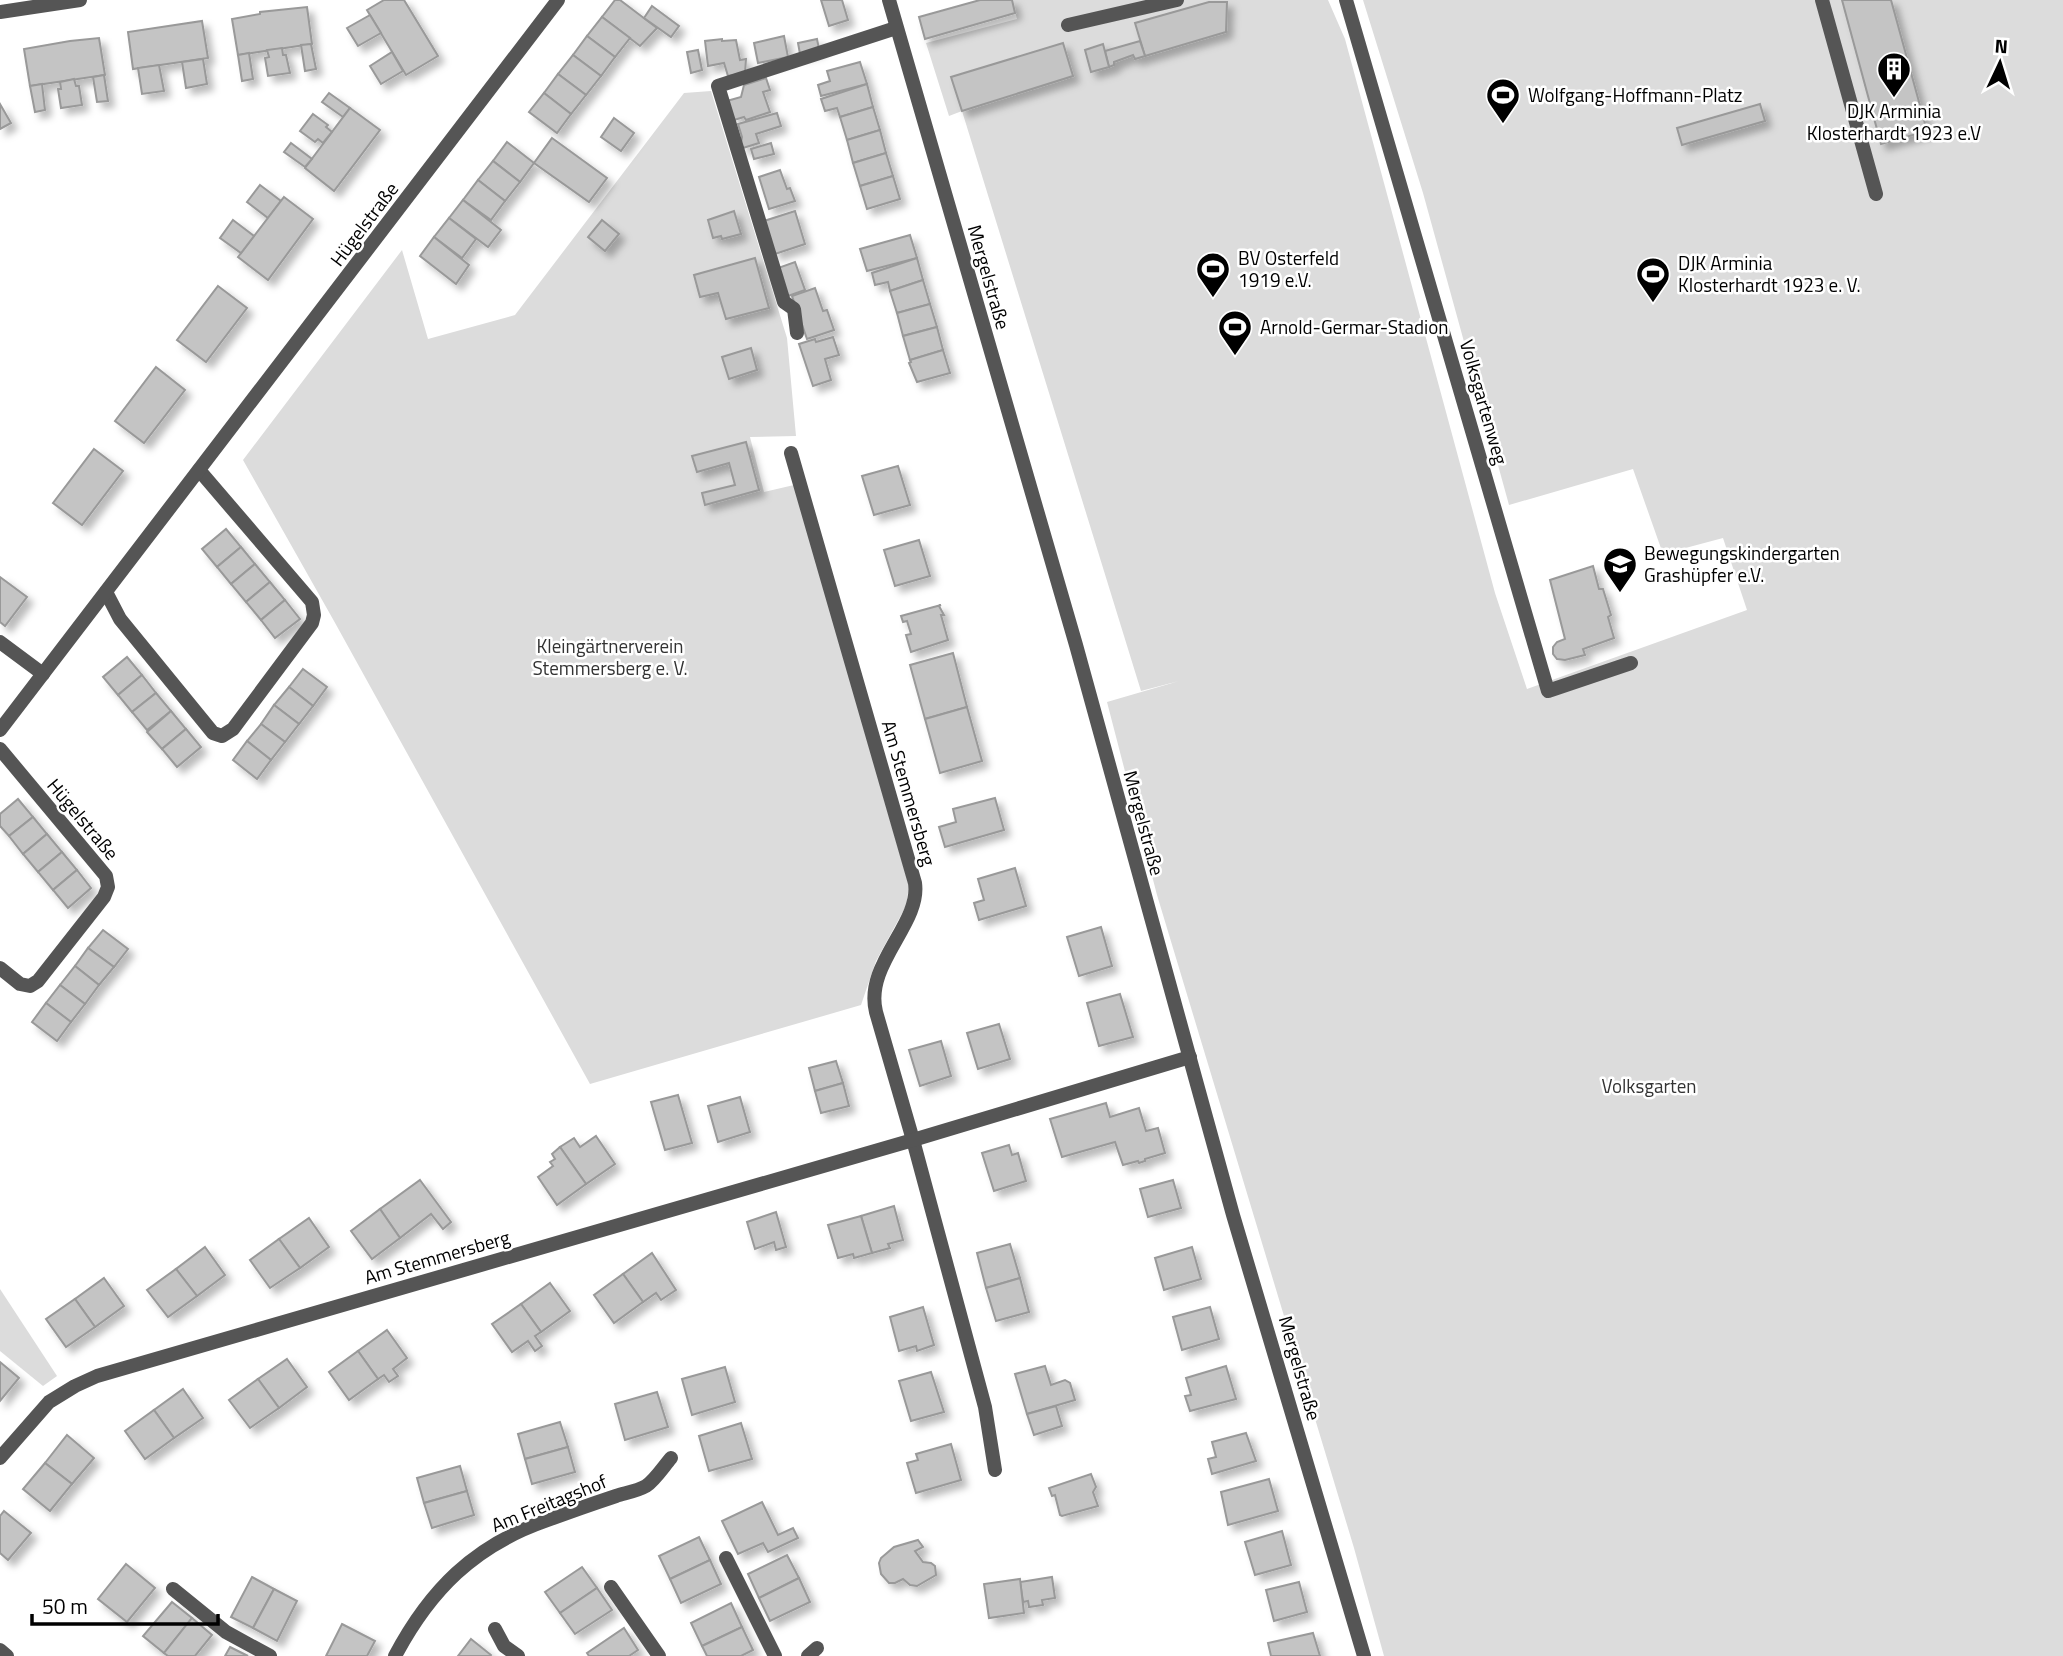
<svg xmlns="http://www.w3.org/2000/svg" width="2063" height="1656" font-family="'Titillium Web',sans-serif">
<defs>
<filter id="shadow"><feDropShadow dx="6" dy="6" stdDeviation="3.5" flood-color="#0004"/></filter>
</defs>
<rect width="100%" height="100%" fill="#fff"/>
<!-- green -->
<g fill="#dcdcdc">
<path d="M1012 0H1328L1345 39 1495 593 1527 689 1747 610 1723 538 1663 554 1633 469 1509 505 1423 193 1363 0H2063V1656H1384L1354 1548 1157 895 1107 702 1179 681 1141 691 962 111 949 116 926 43 1017 19Z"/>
<path d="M711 91 787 338 796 436 750 437 764 492 794 485 909 886 906 906 876 961 861 1005 590 1084 334 621 243 460 402 250 428 339 515 315 684 93Z"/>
<path d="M0 1289 57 1376 43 1386 0 1351Z"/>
</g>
<!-- building -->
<g fill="#c4c4c4" stroke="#999" stroke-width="2" filter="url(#shadow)">
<path d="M384 0H404L438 56 406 75 367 10Z"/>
<path d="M615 0H620L657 28 640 46 602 17Z"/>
<path d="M821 0H842L848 20 829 26Z"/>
<path d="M980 0H1012L1015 13 925 39 919 17Z"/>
<path d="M1842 0H1891L1927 131 1881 144Z"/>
<path d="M1209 2H1227L1226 32 1145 56 1135 23Z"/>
<path d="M652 6 679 26 671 37 644 18Z"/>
<path d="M307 7 312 44 238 55 232 19 260 14V12Z"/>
<path d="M370 15 381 33 358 46 347 28Z"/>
<path d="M602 17 630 38 615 57 587 36Z"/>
<path d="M202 21 208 58 133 69 128 32Z"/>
<path d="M587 36 615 57 601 76 573 55Z"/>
<path d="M784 36 788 57 758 63 754 43Z"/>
<path d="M99 38 105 75 30 86 24 49 70 41Z"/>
<path d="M722 39V41L736 40 740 60 746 59 745 73 728 76 724 63 708 66 705 41Z"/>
<path d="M817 39 819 49 800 54 798 43Z"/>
<path d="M1140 41 1145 56 1135 59 1133 55 1114 62V65L1109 67 1105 51Z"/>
<path d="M1063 43 1073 76 962 111 951 77Z"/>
<path d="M311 44 316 69 305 71 301 45Z"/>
<path d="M1103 44 1109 67 1091 72 1085 50Z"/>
<path d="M282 48 283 55H286L290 73 268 76 265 58 269 57 267 50Z"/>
<path d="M698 50 702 70 691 73 687 52Z"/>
<path d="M392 52 403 71 381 84 370 66Z"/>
<path d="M249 53 253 79 242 81 238 55Z"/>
<path d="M573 55 601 76 586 95 558 74Z"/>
<path d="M203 59 207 84 186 88 182 62Z"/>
<path d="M860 62 867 84 821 96 818 85 830 81 827 71Z"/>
<path d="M159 65 164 91 142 94 138 68Z"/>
<path d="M558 74 586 95 571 114 544 93Z"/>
<path d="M104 75 108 101 97 102 93 77Z"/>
<path d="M766 78 770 90 763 92 770 112 746 120 744 117 734 120 727 101 741 97 744 85Z"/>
<path d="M74 79 76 86H79L82 105 61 108 58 89H61L60 82Z"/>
<path d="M42 84 45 110 35 112 30 86Z"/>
<path d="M867 84 873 107 840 117 837 108 825 111 821 99Z"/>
<path d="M329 93 350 108 343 117 322 102Z"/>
<path d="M544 93 571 114 557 133 529 112Z"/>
<path d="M0 104 11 123 0 129Z"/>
<path d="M1760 104 1765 121 1682 145 1677 128Z"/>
<path d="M873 107 880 130 847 140 840 117Z"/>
<path d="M350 108 380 130 334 191 305 168Z"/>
<path d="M777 113 781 126 756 134 759 143 743 148 741 143 742 137 738 124Z"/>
<path d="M313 114 328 125 326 127 332 132 323 143 318 139 315 142 300 131Z"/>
<path d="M614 118 634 133 621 151 601 137Z"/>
<path d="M880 130 886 153 853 163 847 140Z"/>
<path d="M552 138 607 178 589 202 534 163Z"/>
<path d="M507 142 534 163 520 182 493 161Z"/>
<path d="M291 143 312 159 305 167 284 152Z"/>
<path d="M771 143 774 154 754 159 751 149Z"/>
<path d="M886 153 893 176 860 186 853 163Z"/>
<path d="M493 161 520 182 505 201 478 180Z"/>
<path d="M780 170 787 189 790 188 795 201 769 209 759 177Z"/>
<path d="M893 176 900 199 867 209 860 186Z"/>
<path d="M478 180 505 201 491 220 463 200Z"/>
<path d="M260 185 281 201 268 218 247 202Z"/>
<path d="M284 197 313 219 268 280 238 257Z"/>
<path d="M463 200 501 230 488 247 449 218Z"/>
<path d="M734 211 741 234 722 239 721 236 713 238 708 220Z"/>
<path d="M795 211 805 244 775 254 764 221Z"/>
<path d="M449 218 476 239 462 258 434 237Z"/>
<path d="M233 220 254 236 241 253 220 238Z"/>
<path d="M602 220 619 234 605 251 588 237Z"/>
<path d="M910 235 917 258 867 271 860 249Z"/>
<path d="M434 237 469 265 456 284 420 256Z"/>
<path d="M755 258 769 308 726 319 718 293 700 297 694 275Z"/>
<path d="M917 258 923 280 890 291 888 282 875 285 872 273Z"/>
<path d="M795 262 805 290 788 296 778 268Z"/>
<path d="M923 280 930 304 897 313 890 291Z"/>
<path d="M218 286 247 308 206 362 177 340Z"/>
<path d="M815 288 823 311 827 310 834 330 807 339 792 296Z"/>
<path d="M930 304 937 327 903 336 897 313Z"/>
<path d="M937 327 943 350 910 360 903 336Z"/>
<path d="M833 337 839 355 825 359 831 380 813 386 799 344 815 339 816 342Z"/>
<path d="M751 348 757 370 729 379 722 357Z"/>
<path d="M943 350 950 373 917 382 909 363 911 362 910 360Z"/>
<path d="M156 367 185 390 144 443 115 421Z"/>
<path d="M746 442 759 490 705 505 702 493 735 485 729 463 697 472 692 456Z"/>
<path d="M94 449 123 471 82 525 53 503Z"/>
<path d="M898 466 910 505 874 515 862 476Z"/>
<path d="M226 529 241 547 217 567 202 549Z"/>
<path d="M919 540 930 576 895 586 884 550Z"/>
<path d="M241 547 255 564 231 584 217 567Z"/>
<path d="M255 564 270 582 246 602 231 584Z"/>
<path d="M1593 566 1599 589H1603L1611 615 1608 617 1614 638 1583 649 1585 655 1565 660 1557 659 1553 654V647L1557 642 1565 639 1550 580Z"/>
<path d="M0 577 27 597 5 626 0 622Z"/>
<path d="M270 582 285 600 261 620 246 602Z"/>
<path d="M285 600 300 619 275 638 261 620Z"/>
<path d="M941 605 939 606 944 615H941L948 640 911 652 906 635 911 634 907 621 903 622 901 616Z"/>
<path d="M953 653 967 707 925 719 910 665Z"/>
<path d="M127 657 142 675 118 695 103 677Z"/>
<path d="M303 669 327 687 313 706 289 687Z"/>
<path d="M142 675 156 693 132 712 118 695Z"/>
<path d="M289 687 313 706 299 724 274 705Z"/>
<path d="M156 693 171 711 147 730 132 712Z"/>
<path d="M274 705 299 724 285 742 261 724Z"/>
<path d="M967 707 982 761 940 773 925 719Z"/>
<path d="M171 711 186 729 162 749 147 732Z"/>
<path d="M261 724 285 742 271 760 247 741Z"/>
<path d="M186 729 201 747 177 767 162 749Z"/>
<path d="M247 741 271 760 257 779 233 760Z"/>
<path d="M995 798 1004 830 945 847 939 827 956 822 953 809Z"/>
<path d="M18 799 33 817 9 836 0 826V814Z"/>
<path d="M33 817 47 834 23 854 9 836Z"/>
<path d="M47 834 62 852 38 872 23 854Z"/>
<path d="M62 852 77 870 53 890 38 872Z"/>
<path d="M1015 868 1026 906 979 920 974 903 984 900 978 879Z"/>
<path d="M77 870 91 888 68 908 53 890Z"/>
<path d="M1101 927 1112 966 1079 976 1067 937Z"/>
<path d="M103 930 128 949 114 967 88 948Z"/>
<path d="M88 948 114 967 99 985 75 966Z"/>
<path d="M75 966 99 985 85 1004 60 985Z"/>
<path d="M60 985 85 1004 71 1022 46 1003Z"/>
<path d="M1120 994 1133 1037 1099 1046 1087 1003Z"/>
<path d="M46 1003 71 1022 57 1041 32 1022Z"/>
<path d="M999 1024 1010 1059 978 1069 967 1033Z"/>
<path d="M941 1041 951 1076 920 1086 909 1050Z"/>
<path d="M836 1061 843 1083 815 1091 809 1068Z"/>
<path d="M843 1083 849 1106 821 1113 815 1091Z"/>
<path d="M678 1095 692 1143 665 1150 651 1102Z"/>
<path d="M740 1097 750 1132 718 1142 708 1106Z"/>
<path d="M1106 1103 1110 1117 1139 1108 1146 1131 1158 1128 1165 1153 1145 1159V1161L1139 1163 1138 1161 1123 1165 1115 1142 1062 1157 1050 1119Z"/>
<path d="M596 1136 615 1164 586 1184 560 1147 574 1138 580 1147Z"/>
<path d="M1009 1145 1012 1155 1018 1153 1026 1181 994 1191 982 1153Z"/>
<path d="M560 1147 586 1184 557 1205 538 1177 553 1166 550 1162 555 1159 552 1154Z"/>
<path d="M420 1180 451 1222 443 1229 431 1214 400 1238 380 1209Z"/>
<path d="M1173 1180 1181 1208 1148 1217 1140 1189Z"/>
<path d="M894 1206 903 1240 888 1244 890 1248 872 1253 861 1216Z"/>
<path d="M380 1209 400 1238 372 1259 351 1231Z"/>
<path d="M776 1212 786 1247 776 1250 774 1242 755 1249 747 1222Z"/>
<path d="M861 1216 872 1253 854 1258 853 1254 838 1258 828 1225Z"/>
<path d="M309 1218 329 1247 300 1268 279 1239Z"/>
<path d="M279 1239 300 1268 270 1288 250 1260Z"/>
<path d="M1010 1244 1020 1278 986 1288 977 1253Z"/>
<path d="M205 1247 225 1275 197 1296 176 1269Z"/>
<path d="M1192 1247 1201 1279 1164 1290 1155 1258Z"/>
<path d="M652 1253 676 1290 661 1300 656 1293 643 1302 623 1274Z"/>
<path d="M176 1269 197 1296 168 1317 147 1290Z"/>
<path d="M623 1274 643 1302 614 1323 594 1295Z"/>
<path d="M104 1278 124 1306 95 1327 75 1299Z"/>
<path d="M1020 1278 1029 1312 996 1321 986 1288Z"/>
<path d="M550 1283 570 1311 541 1332 521 1304Z"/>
<path d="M75 1299 95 1327 66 1347 46 1319Z"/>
<path d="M521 1304 541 1332 535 1336 542 1346 535 1351 528 1341 512 1352 492 1324Z"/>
<path d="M923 1307 934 1345 917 1351 916 1346 899 1351 890 1317Z"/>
<path d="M1210 1307 1219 1339 1182 1350 1173 1317Z"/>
<path d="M387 1330 407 1358 393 1369 398 1376 389 1382 384 1375 378 1379 358 1351Z"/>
<path d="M358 1351 378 1379 349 1400 329 1372Z"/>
<path d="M287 1359 307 1387 279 1408 258 1379Z"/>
<path d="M0 1362 19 1378 0 1401Z"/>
<path d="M1045 1366 1051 1385 1065 1380 1070 1383 1075 1400 1027 1414 1015 1374Z"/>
<path d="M1226 1366 1236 1399 1190 1411 1185 1396 1191 1395 1186 1378Z"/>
<path d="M725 1367 735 1402 692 1415 682 1379Z"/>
<path d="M931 1372 944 1412 911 1421 899 1381Z"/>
<path d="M258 1379 279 1408 250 1428 229 1400Z"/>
<path d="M183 1389 203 1418 174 1438 154 1410Z"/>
<path d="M657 1392 668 1427 625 1440 615 1404Z"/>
<path d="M1056 1406 1062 1426 1034 1435 1027 1414Z"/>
<path d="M154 1410 174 1438 145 1459 125 1431Z"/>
<path d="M560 1422 568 1447 525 1459 518 1434Z"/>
<path d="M741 1423 752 1459 709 1471 699 1436Z"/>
<path d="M1246 1433 1256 1461 1212 1474 1208 1459 1216 1457 1212 1442Z"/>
<path d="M67 1435 94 1458 72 1484 45 1463Z"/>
<path d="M951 1444 961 1480 916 1493 907 1463 918 1460 916 1454Z"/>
<path d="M568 1447 575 1472 532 1484 525 1459Z"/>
<path d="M45 1463 72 1484 50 1511 23 1489Z"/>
<path d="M460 1466 467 1491 424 1503 417 1478Z"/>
<path d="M1091 1474 1096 1487 1093 1492 1098 1506 1062 1516 1060 1515 1055 1495 1052 1496 1049 1488Z"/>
<path d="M1269 1479 1278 1511 1228 1525 1221 1492Z"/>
<path d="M467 1491 474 1515 432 1528 424 1503Z"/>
<path d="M762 1502 778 1535 793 1528 798 1538 768 1552 763 1543 738 1554 722 1521Z"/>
<path d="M4 1511 31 1533 8 1560 0 1553V1516Z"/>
<path d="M1282 1531 1291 1565 1255 1575 1245 1542Z"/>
<path d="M699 1537 710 1560 670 1579 659 1556Z"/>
<path d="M918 1540 923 1547 915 1551 923 1562 931 1563 935 1566 936 1575 917 1586 910 1585 903 1579 895 1583H889L881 1574 879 1563 881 1558 894 1547Z"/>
<path d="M787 1555 799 1578 759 1598 748 1574Z"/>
<path d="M710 1560 721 1584 681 1603 670 1579Z"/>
<path d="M126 1564 155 1588 127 1622 98 1599Z"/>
<path d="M582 1567 597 1588 560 1613 545 1592Z"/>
<path d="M252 1577 274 1589 253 1628 231 1617Z"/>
<path d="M1052 1577 1055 1598 1042 1600 1043 1605 1029 1607 1028 1601 1023 1602 1020 1582Z"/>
<path d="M799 1578 810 1602 770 1621 759 1598Z"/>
<path d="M1020 1579 1024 1613 989 1618 984 1584Z"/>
<path d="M1299 1582 1307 1612 1274 1621 1266 1590Z"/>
<path d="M597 1588 612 1610 575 1634 560 1613Z"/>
<path d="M274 1589 297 1601 277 1641 253 1628Z"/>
<path d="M172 1602 192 1618 164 1653 143 1636Z"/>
<path d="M731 1603 742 1627 702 1646 691 1623Z"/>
<path d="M192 1618 212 1635 195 1656H168L164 1653Z"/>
<path d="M342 1624 375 1641 367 1656H326Z"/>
<path d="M742 1627 753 1650 741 1656H707L702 1646Z"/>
<path d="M624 1628 638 1650 629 1656H589L587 1653Z"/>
<path d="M1313 1633 1320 1656H1271L1268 1643Z"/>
<path d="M471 1639 491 1655 490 1656H458Z"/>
<path d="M230 1647 248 1656H225Z"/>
</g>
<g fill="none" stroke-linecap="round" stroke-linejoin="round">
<!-- lane -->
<g stroke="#555" stroke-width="14">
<path d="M1346 0 1548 691 1631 663"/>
<path d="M1822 0 1876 194"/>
<path d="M1068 25 1177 0"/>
<path d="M797 333 794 309 784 302 718 86 896 28"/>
<path d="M791 453 915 883C921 924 864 964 876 1012L913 1140"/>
</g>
<!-- street -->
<g stroke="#555" stroke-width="14">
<path d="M889 0 1076 645 1233 1215 1364 1656"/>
<path d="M0 12 80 0"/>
<path d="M106 592 120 619 213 733 222 736 233 729 312 623 314 615 312 602 199 470"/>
<path d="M0 642 43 674"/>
<path d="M0 730 558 0"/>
<path d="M0 749 106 876 108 887 104 897 38 981 30 986 20 984 0 968"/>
<path d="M913 1140 985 1407 995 1470"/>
<path d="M0 1458 49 1402 75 1386 97 1376 913 1140 1190 1057"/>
<path d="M726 1558 775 1656"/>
<path d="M611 1587 659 1656"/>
<path d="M173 1589 226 1632 270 1656"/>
<path d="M495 1629 504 1646 518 1656"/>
<path d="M0 1650 7 1656"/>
<path d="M395 1656C430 1590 474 1546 545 1521 569 1512 592 1504 616 1496 625 1493 637 1491 646 1486 655 1480 664 1466 671 1458"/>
<path d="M808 1656 817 1648"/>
</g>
</g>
<!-- icons -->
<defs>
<g id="building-pin" transform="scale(1.75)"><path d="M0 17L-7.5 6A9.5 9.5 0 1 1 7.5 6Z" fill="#000" stroke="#fff"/><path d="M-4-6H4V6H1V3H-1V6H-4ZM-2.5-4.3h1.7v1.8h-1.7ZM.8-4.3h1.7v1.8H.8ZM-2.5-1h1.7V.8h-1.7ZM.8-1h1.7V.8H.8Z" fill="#fff"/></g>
<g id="stadium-pin" transform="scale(1.75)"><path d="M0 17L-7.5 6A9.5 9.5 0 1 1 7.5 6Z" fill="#000" stroke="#fff"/><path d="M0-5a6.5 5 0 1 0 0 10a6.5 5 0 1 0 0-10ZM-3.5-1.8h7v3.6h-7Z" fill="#fff"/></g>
<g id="school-pin" transform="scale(1.75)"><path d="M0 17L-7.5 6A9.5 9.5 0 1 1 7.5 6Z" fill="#000" stroke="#fff"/><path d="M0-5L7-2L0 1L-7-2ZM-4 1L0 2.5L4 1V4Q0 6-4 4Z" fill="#fff"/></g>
</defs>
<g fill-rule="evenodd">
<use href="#building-pin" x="1894" y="69"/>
<use href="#stadium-pin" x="1503" y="95"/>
<use href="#stadium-pin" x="1213" y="269"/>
<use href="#stadium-pin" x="1653" y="274"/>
<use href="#stadium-pin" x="1235" y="327"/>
<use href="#school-pin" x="1620" y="564"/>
</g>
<g text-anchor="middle" stroke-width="5" stroke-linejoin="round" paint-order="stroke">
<!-- poi labels -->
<g font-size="19" fill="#000" stroke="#fff" text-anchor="start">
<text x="1528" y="102">Wolfgang-Hoffmann-Platz</text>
<text x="1894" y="118" text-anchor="middle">DJK Arminia<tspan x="1894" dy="22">Klosterhardt 1923 e.V</tspan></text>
<text x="1238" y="265">BV Osterfeld<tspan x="1238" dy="22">1919 e.V.</tspan></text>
<text x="1678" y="270">DJK Arminia<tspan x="1678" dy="22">Klosterhardt 1923 e. V.</tspan></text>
<text x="1260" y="334">Arnold-Germar-Stadion</text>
<text x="1644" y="560">Bewegungskindergarten<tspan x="1644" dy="22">Grashüpfer e.V.</tspan></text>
</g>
<!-- street labels -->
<g font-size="19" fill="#000" stroke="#fff">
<text transform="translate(364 224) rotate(-53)" y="7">Hügelstraße</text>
<text transform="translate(989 277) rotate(74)" y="7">Mergelstraße</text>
<text transform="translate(1484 402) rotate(74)" y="7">Volksgartenweg</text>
<text transform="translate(909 793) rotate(74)" y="7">Am Stemmersberg</text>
<text transform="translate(83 819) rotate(50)" y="7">Hügelstraße</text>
<text transform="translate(1144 823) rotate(75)" y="7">Mergelstraße</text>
<text transform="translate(437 1257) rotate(-16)" y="7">Am Stemmersberg</text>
<text transform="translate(1300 1368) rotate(74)" y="7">Mergelstraße</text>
<text transform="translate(549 1503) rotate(-22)" y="7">Am Freitagshof</text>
</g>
<!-- park labels -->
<g font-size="19" fill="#333" stroke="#fff">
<text x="610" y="653">Kleingärtnerverein<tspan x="610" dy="22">Stemmersberg e. V.</tspan></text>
<text x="1649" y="1093">Volksgarten</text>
</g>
</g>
<!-- north arrow -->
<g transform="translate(2000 63) rotate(4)" stroke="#ffffff" stroke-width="5" paint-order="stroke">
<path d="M0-5L12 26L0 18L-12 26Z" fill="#000000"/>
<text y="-10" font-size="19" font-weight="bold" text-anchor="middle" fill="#000000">N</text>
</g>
<!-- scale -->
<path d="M32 1614v10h186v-10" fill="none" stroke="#000000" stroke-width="3.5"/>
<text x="42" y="1614" font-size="21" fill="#000000" stroke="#ffffff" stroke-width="5" paint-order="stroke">50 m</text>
</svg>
